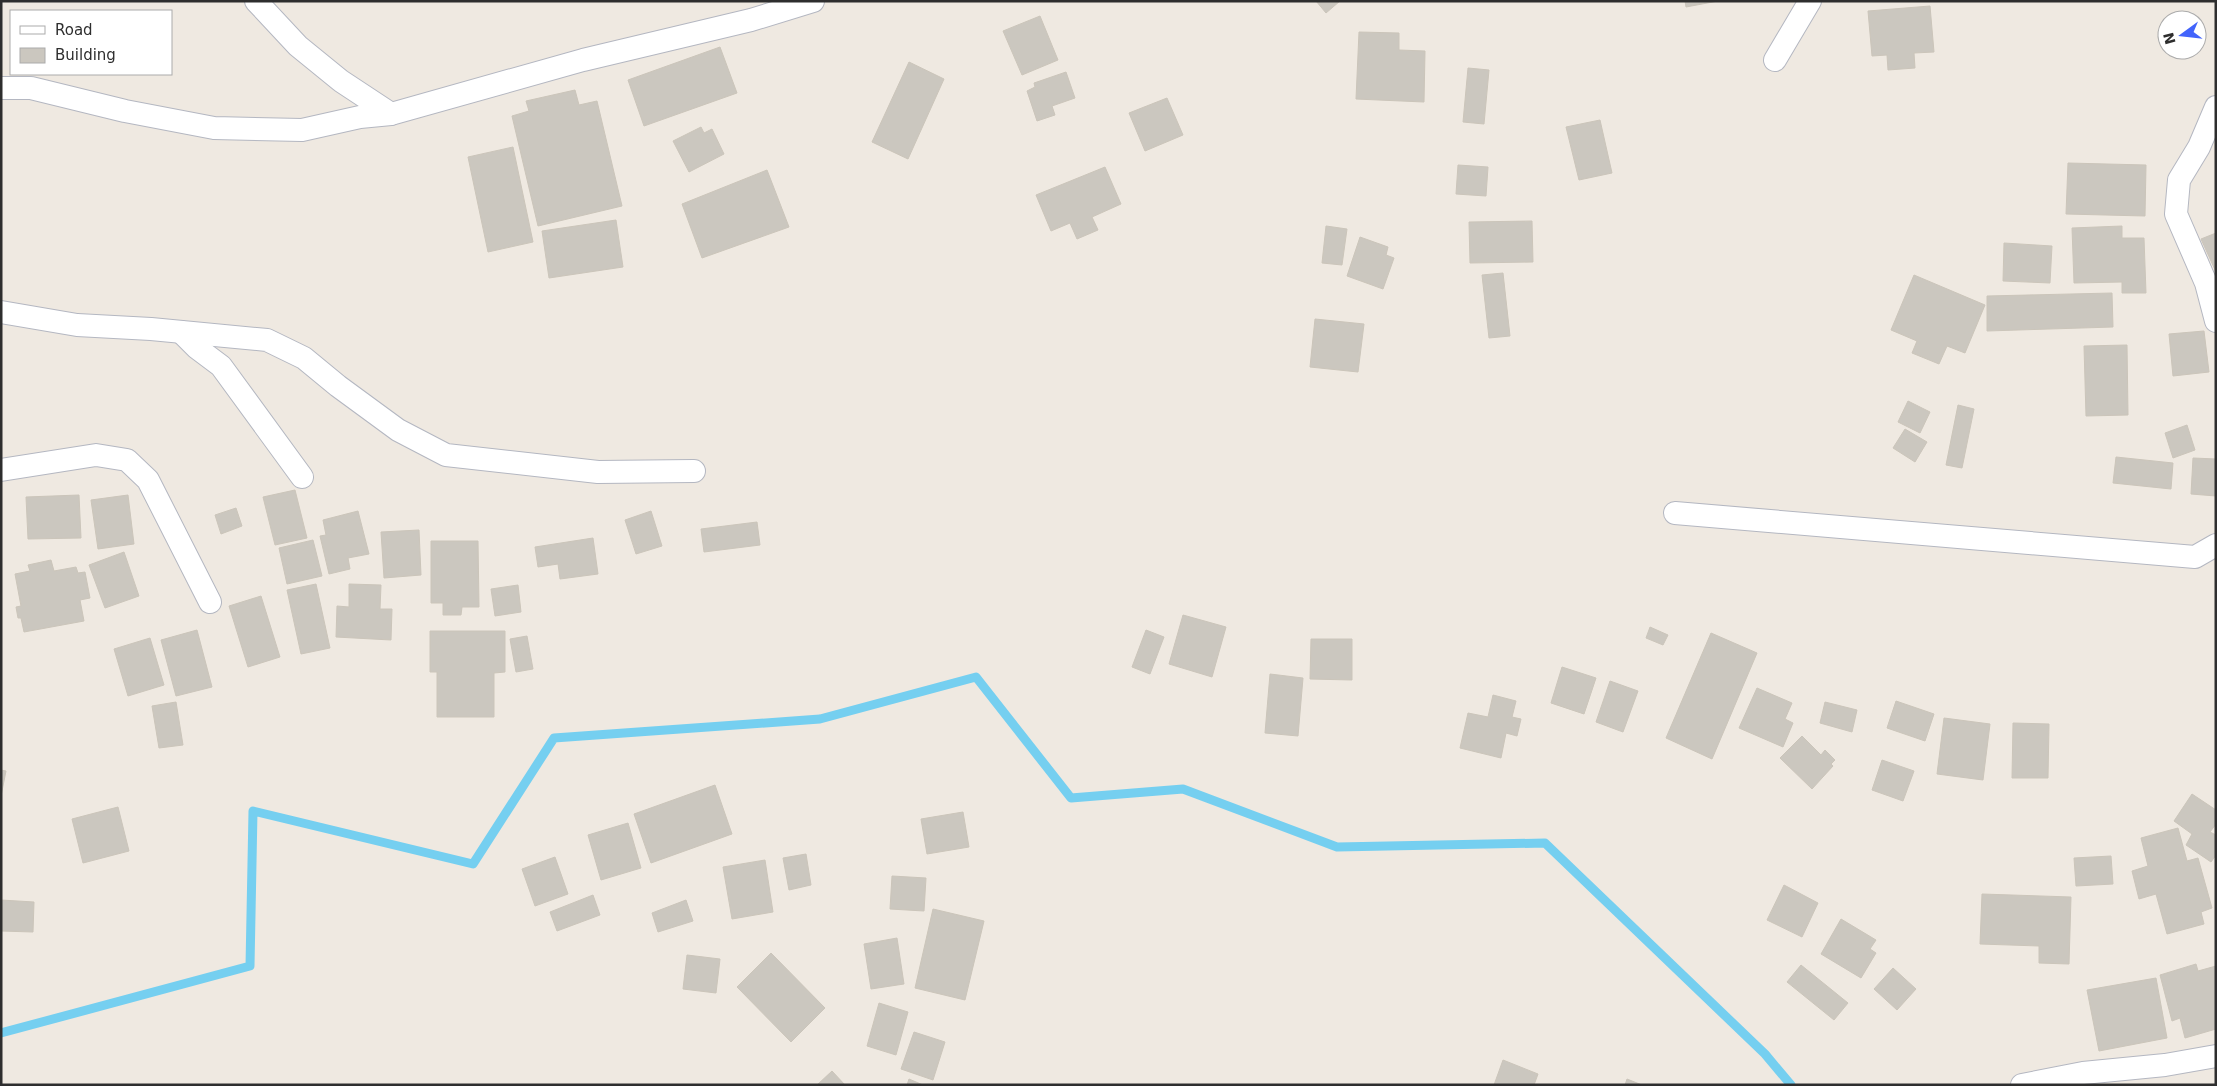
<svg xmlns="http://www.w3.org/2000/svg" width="2217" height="1086" font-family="'DejaVu Sans',sans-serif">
<rect width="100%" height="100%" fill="#efe9e1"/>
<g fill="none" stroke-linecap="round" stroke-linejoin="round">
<!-- stream -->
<path stroke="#75cff0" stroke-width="9" d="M1 1033 250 966 253 811 473 864 554 738 820 719 976 677 1071 798 1183 789 1337 847 1545 843 1765 1054 1791 1085"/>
</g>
<!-- building -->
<g fill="#cbc7bf" stroke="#cbc5ba">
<path d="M1316 1H1340L1326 13Z"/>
<path d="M1685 1H1718L1686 7Z"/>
<path d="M1930 6 1934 52 1914 53 1915 68 1888 70 1887 55 1872 56 1868 11Z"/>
<path d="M1040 16 1058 60 1022 75 1003 31Z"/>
<path d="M1359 32 1399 33V50L1425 51 1424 102 1356 99Z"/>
<path d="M720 47 737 93 644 126 628 80Z"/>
<path d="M909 62 944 79 908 159 872 142Z"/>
<path d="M1468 68 1489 70 1484 124 1463 122Z"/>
<path d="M1066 72 1075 98 1052 106 1055 115 1037 121 1027 91 1035 87 1034 83Z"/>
<path d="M575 90 579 105 597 101 622 206 538 226 512 116 529 111 526 101Z"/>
<path d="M1167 98 1183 135 1145 151 1129 113Z"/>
<path d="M1600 120 1612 173 1579 180 1566 127Z"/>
<path d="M701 127 704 133 712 129 724 154 689 172 673 141Z"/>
<path d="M513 147 533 242 488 252 468 157Z"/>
<path d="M2068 163 2146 165 2145 216 2066 214Z"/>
<path d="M1458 165 1488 167 1486 196 1456 194Z"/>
<path d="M1105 167 1121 204 1092 217 1098 230 1077 239 1070 223 1051 231 1036 195Z"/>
<path d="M767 170 789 227 702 258 682 204Z"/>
<path d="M616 220 623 267 549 278 542 231Z"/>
<path d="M1532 221 1533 262 1470 263 1469 222Z"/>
<path d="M1326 226 1347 229 1342 265 1322 263Z"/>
<path d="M2122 226V238H2144L2146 293H2122V282L2074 283 2072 228Z"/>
<path d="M2216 233V272L2201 239Z"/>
<path d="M1360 237 1388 247 1386 255 1394 258 1383 289 1347 276Z"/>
<path d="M2004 243 2052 246 2050 283 2003 281Z"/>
<path d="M1503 273 1510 336 1489 338 1482 275Z"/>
<path d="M1914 275 1985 305 1965 353 1947 346 1939 364 1912 353 1917 341 1891 330Z"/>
<path d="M2112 293 2113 327 1987 331V296Z"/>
<path d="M1315 319 1364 324 1358 372 1310 367Z"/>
<path d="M2204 331 2209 372 2173 376 2169 334Z"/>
<path d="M2127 345 2128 415 2086 416 2084 346Z"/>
<path d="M1908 401 1930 412 1920 433 1898 422Z"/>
<path d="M1958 405 1974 409 1962 468 1946 465Z"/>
<path d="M2187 425 2195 450 2173 458 2165 433Z"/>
<path d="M1905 429 1927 442 1915 462 1893 448Z"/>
<path d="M2116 457 2173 463 2171 489 2113 483Z"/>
<path d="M2193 458 2216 459V496L2191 494Z"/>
<path d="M295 490 307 538 275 545 263 497Z"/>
<path d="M79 495 81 538 28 539 26 497Z"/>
<path d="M128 495 134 544 98 549 91 500Z"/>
<path d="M236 508 242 526 221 534 215 515Z"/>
<path d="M358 511 369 554 348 558 350 569 329 574 320 536 326 535 323 520Z"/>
<path d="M651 511 662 546 636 554 625 520Z"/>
<path d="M757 522 760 545 704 552 701 529Z"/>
<path d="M419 530 421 575 384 578 381 532Z"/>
<path d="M593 538 598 574 560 579 558 564 538 567 535 547Z"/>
<path d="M313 540 322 576 287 584 279 548Z"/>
<path d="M431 541H478L479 607H462L461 615H443V603H431Z"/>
<path d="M124 552 139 596 105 608 89 565Z"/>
<path d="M51 560 54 571 76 567 78 573 85 572 90 598 80 600 84 621 24 632 21 618H18L16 607 21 606 15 574 30 571 28 565Z"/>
<path d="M316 584 330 648 301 654 287 590Z"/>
<path d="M349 584 381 585 380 609H392L391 640 336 637 337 606 349 607Z"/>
<path d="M518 585 521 612 495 616 491 589Z"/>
<path d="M261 596 280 657 248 667 229 606Z"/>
<path d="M1183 615 1226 627 1212 677 1169 664Z"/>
<path d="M1650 627 1668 635 1663 645 1646 638Z"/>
<path d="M197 630 212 687 176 696 161 640Z"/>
<path d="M1146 630 1164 637 1150 674 1132 667Z"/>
<path d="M430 631H505V672L494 673V717H437V672H430Z"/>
<path d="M1711 633 1757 653 1712 759 1666 738Z"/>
<path d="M527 636 533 669 516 672 510 639Z"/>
<path d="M150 638 164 685 128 696 114 649Z"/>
<path d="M1311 639H1352V680L1310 679Z"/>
<path d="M1562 667 1596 678 1584 714 1551 703Z"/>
<path d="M1270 674 1303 678 1298 736 1265 733Z"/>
<path d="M1610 681 1638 691 1623 732 1596 722Z"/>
<path d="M1757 688 1792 703 1785 719 1793 723 1783 747 1739 728Z"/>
<path d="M1493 695 1516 701 1512 717 1521 719 1517 736 1506 733 1501 758 1460 748 1468 713 1488 717Z"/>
<path d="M1896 701 1934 714 1925 741 1887 728Z"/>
<path d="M176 702 183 745 159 748 152 706Z"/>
<path d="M1825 702 1857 710 1852 732 1820 723Z"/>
<path d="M1944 718 1990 724 1983 780 1937 774Z"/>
<path d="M2013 723 2049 724 2048 778H2012Z"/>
<path d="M1802 736 1821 755 1825 750 1835 760 1831 764 1833 766 1812 789 1780 758Z"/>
<path d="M1882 760 1914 771 1903 801 1872 790Z"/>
<path d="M1 770 6 771 1 796Z"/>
<path d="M715 785 732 834 651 863 634 814Z"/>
<path d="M2192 794 2216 810V824L2210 832 2216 835V855L2211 862 2186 845 2192 834 2174 821Z"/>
<path d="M118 807 129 851 83 863 72 819Z"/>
<path d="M963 812 969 847 927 854 921 819Z"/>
<path d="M628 823 641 868 601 880 588 835Z"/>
<path d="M2178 828 2187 861 2198 858 2212 908 2201 912 2204 924 2167 934 2156 894 2139 899 2132 871 2148 866 2141 838Z"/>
<path d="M806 854 811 885 789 890 783 858Z"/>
<path d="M2111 856 2113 884 2076 886 2074 858Z"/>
<path d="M555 857 568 894 535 906 522 869Z"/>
<path d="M765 860 773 912 732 919 723 867Z"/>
<path d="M892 876 926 878 924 911 890 909Z"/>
<path d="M1784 885 1818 903 1802 937 1767 920Z"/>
<path d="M1982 894 2071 897 2069 964 2039 963V946L1980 944Z"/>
<path d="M593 895 600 915 557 931 550 912Z"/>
<path d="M1 900 34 902 33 932 1 931Z"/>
<path d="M686 900 693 921 658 932 652 913Z"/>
<path d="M933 909 984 921 965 1000 915 988Z"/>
<path d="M1841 919 1876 940 1870 949 1876 953 1861 978 1821 954Z"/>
<path d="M897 938 904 984 871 989 864 944Z"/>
<path d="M771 953 825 1008 791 1042 737 987Z"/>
<path d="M687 955 720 959 716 993 683 989Z"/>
<path d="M2196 964 2198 971 2216 966V1029L2185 1038 2180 1018 2172 1021 2160 975Z"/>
<path d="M1801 965 1848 1003 1834 1020 1787 982Z"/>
<path d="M1893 968 1916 989 1897 1010 1874 989Z"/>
<path d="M2156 978 2167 1038 2099 1051 2087 990Z"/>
<path d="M879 1003 908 1012 896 1055 867 1046Z"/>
<path d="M914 1032 945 1042 933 1080 901 1069Z"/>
<path d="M1503 1060 1538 1074 1534 1085H1494Z"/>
<path d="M832 1071 845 1085H817Z"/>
<path d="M909 1079 923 1085H907Z"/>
<path d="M1627 1079 1642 1085H1625Z"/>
</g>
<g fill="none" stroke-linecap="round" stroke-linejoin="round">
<!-- minor casing -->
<g stroke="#b4b7c1" stroke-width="24">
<g id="minor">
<path d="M256 1 298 46 341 81 391 114"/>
<path d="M1775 60 1810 1"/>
<path d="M1 88H31L125 111 214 128 302 130 360 117 391 114 583 60 751 20 813 1"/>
<path d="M2216 107 2199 147 2179 180 2176 214 2206 283 2216 321"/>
<path d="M1 312 77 325 151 329 267 340 304 358 338 386 398 430 446 455 598 472 694 471"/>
<path d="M181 332 197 348 221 366 302 477"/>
<path d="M1 470 96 455 127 460 148 480 210 602"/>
<path d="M1675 513 2195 557 2216 545"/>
<path d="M2022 1085 2083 1073 2165 1065 2216 1056"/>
</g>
</g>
<!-- minor -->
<use href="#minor" stroke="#fff" stroke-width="22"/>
</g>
<!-- border -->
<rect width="2217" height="1086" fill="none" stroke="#2e2e2e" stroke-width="5"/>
<!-- legend -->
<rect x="10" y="10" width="162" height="65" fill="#ffffff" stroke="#ababab"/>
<rect x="20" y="26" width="25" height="8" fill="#ffffff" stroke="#ababab"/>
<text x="55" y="35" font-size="15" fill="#2e2e2e">Road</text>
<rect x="20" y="48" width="25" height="15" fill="#cbc7bf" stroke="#ababab"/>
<text x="55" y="60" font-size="15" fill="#2e2e2e">Building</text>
<!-- north arrow -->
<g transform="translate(2182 35) rotate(255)"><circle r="24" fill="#ffffff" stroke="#ababab"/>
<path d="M0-4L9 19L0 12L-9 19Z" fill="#4264fb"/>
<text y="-8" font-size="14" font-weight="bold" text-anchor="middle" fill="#2e2e2e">N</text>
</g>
</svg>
